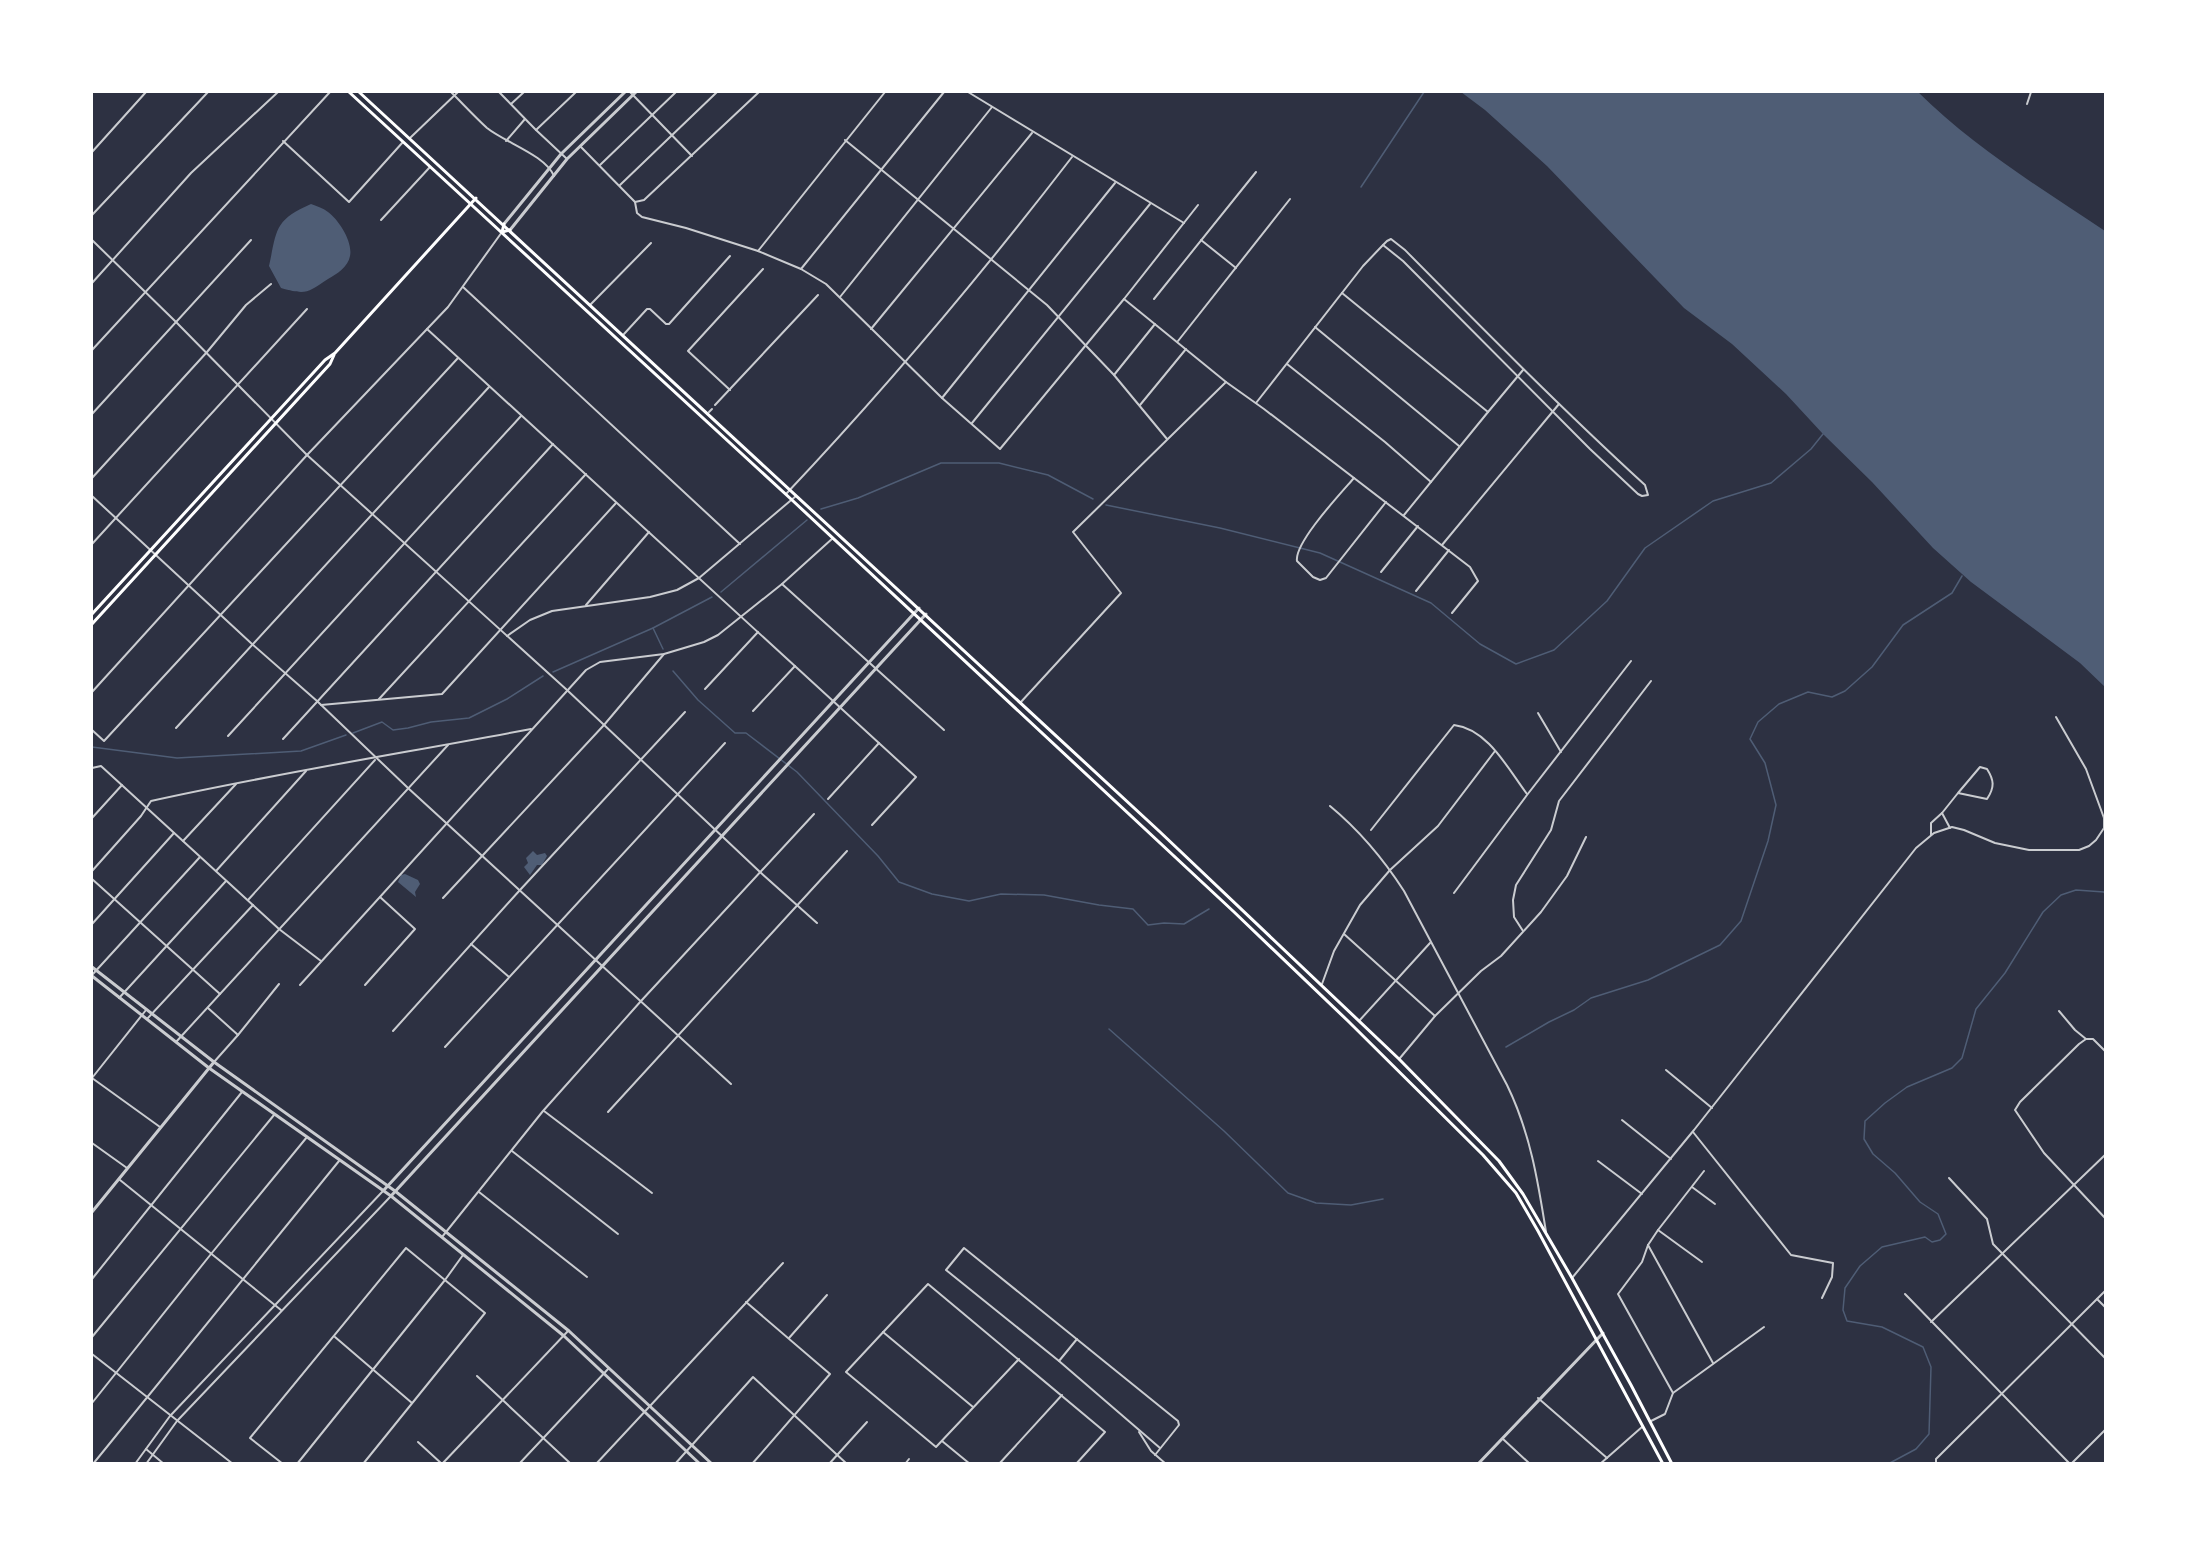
<svg xmlns="http://www.w3.org/2000/svg" width="2197" height="1555" font-family="'Crimson Pro',serif">
<rect width="100%" height="100%" fill="#2d3142"/>
<!-- water -->
<g fill="#4f5d75">
<path d="M1461 92H1918C1972 146 2042 189 2105 231V687L2080 663 1971 582 1933 548 1872 482 1823 434 1786 394 1732 344 1684 308 1547 166 1485 110Z"/>
<path d="M311 204C316 206 323 208 328 212 339 220 353 242 350 256 348 267 337 274 328 279 307 293 306 295 281 288L269 266C277 230 274 220 311 204Z"/>
<path d="M533 851 537 855 545 853 547 856 542 865H537L530 875 524 867 528 863 526 858Z"/>
<path d="M405 874 418 880 420 884 415 892 416 897 398 882 401 875Z"/>
</g>
<g fill="none" stroke-linecap="round" stroke-linejoin="round">
<!-- stream -->
<g stroke="#4f5d75" stroke-width="1.5">
<path d="M1361 187 1424 92"/>
<path d="M1106 505 1220 528 1320 553 1431 603 1480 644 1516 664 1554 650 1607 601 1645 548 1713 501 1771 483 1811 449 1823 434"/>
<path d="M821 509 858 498 941 463H999L1048 475 1093 499"/>
<path d="M721 592 807 520"/>
<path d="M653 628 663 649"/>
<path d="M673 671 698 700 735 733H746L797 772 878 856 899 882 932 894 969 901 1001 894 1044 895 1099 905 1133 909 1148 925 1164 923 1184 924 1209 909"/>
<path d="M553 672 653 628 712 597"/>
<path d="M353 733 382 722 393 730 408 728 431 722 469 718 507 699 543 676"/>
<path d="M92 747 177 758 301 751 346 735"/>
<path d="M2106 916V917"/>
<path d="M1109 1029 1224 1131 1288 1193 1316 1203 1351 1205 1383 1199"/>
<path d="M1506 1047 1549 1022 1574 1010 1591 998 1648 980 1720 945 1741 921 1768 841 1776 805 1765 763 1750 739 1758 722 1779 704 1808 692 1832 697 1845 691 1872 667 1903 625 1952 593 1962 576"/>
<path d="M1888 1464 1916 1449 1929 1434 1931 1367 1923 1347 1882 1327 1847 1321 1843 1310 1845 1288 1860 1266 1882 1247 1925 1237 1932 1242 1940 1240 1946 1234 1938 1214 1920 1202 1895 1173 1873 1154 1864 1139 1865 1121 1885 1103 1907 1087 1952 1068 1962 1058 1976 1009 2005 973 2043 912 2061 895 2076 890 2104 892 2106 896"/>
</g>
<!-- minor -->
<g stroke="#caccd0" stroke-width="2">
<path d="M451 92C463 104 475 117 487 128 506 143 545 155 554 176"/>
<path d="M499 92 536 130 567 159"/>
<path d="M630 92 692 156"/>
<path d="M968 92 1184 223"/>
<path d="M511 104 524 92"/>
<path d="M2027 104 2031 92"/>
<path d="M536 130 576 92"/>
<path d="M410 138 458 92"/>
<path d="M845 140 1047 305 1114 375 1167 439"/>
<path d="M283 141 349 202 403 142"/>
<path d="M506 141 525 119"/>
<path d="M580 146 635 202"/>
<path d="M92 152 146 92"/>
<path d="M600 165 676 92"/>
<path d="M620 185 717 92"/>
<path d="M635 202 637 213 642 217 686 228 758 251 801 269 826 284 942 398 1000 449 1124 299 1198 205"/>
<path d="M635 202 644 200 759 92"/>
<path d="M92 215 208 92"/>
<path d="M381 220 430 167"/>
<path d="M1391 239 1405 250C1484 330 1562 409 1645 485L1648 495 1642 496 1638 494 1590 449 1403 261 1383 245 1387 241Z"/>
<path d="M92 240 176 322 307 455 567 690 760 872 817 923"/>
<path d="M1201 240 1236 268"/>
<path d="M758 251 885 92"/>
<path d="M801 269 944 92"/>
<path d="M92 283 191 173 278 92"/>
<path d="M463 287 740 544"/>
<path d="M1342 293 1488 412 1404 515"/>
<path d="M840 297 992 107"/>
<path d="M1124 299 1226 382 1264 409 1470 567 1478 581 1452 613"/>
<path d="M1154 299 1256 172"/>
<path d="M591 304 651 243"/>
<path d="M1315 327 1459 446"/>
<path d="M427 329 916 777 872 825"/>
<path d="M871 329 1032 133"/>
<path d="M624 334 647 309H650L666 324H669L730 256"/>
<path d="M1178 341 1290 199"/>
<path d="M92 350 330 92"/>
<path d="M1287 364 1385 442 1431 482"/>
<path d="M1114 375 1155 324"/>
<path d="M730 390 688 351 763 269"/>
<path d="M942 398 1115 183"/>
<path d="M1256 403 1363 266 1383 245"/>
<path d="M715 405 818 295"/>
<path d="M1140 405 1186 349"/>
<path d="M709 412 712 409"/>
<path d="M1488 412 1523 370"/>
<path d="M92 414 251 240"/>
<path d="M972 423 1150 204"/>
<path d="M92 478 207 352 246 305 271 284"/>
<path d="M1354 478C1341 493 1294 543 1297 561L1313 577 1320 580 1326 578 1386 502"/>
<path d="M786 494C887 387 982 274 1072 157"/>
<path d="M92 496 252 644 317 701 408 788 731 1084"/>
<path d="M92 544 307 309"/>
<path d="M1442 545 1559 404"/>
<path d="M1381 572 1418 526"/>
<path d="M782 584 944 730"/>
<path d="M1416 591 1449 550"/>
<path d="M586 605 649 532"/>
<path d="M507 636 530 620 552 611 650 597 677 590 699 578 796 496"/>
<path d="M705 689 758 632"/>
<path d="M92 692 307 455 448 307 502 232"/>
<path d="M379 699 586 474"/>
<path d="M1020 703 1121 593 1073 532 1226 382"/>
<path d="M321 705 442 694 616 503"/>
<path d="M753 711 795 666"/>
<path d="M1538 713 1561 752"/>
<path d="M176 728 489 387"/>
<path d="M92 730 104 741 458 358"/>
<path d="M228 736 521 416"/>
<path d="M283 739 553 444"/>
<path d="M92 768 101 766 279 929 321 961"/>
<path d="M828 799 879 743"/>
<path d="M1330 806C1359 830 1384 860 1404 891L1507 1085C1530 1132 1538 1181 1546 1232"/>
<path d="M1942 813 1950 828"/>
<path d="M92 818 122 785"/>
<path d="M1371 830 1454 725C1488 729 1508 769 1527 794"/>
<path d="M1931 835V823L1942 813 1958 793 1987 799C1995 787 1994 780 1987 769L1980 767 1958 793"/>
<path d="M183 841 236 784"/>
<path d="M92 871 141 816 151 801C277 773 404 753 531 729"/>
<path d="M216 871 306 771"/>
<path d="M92 879 220 994"/>
<path d="M1454 893 1527 795 1631 661"/>
<path d="M443 898 604 725 664 654"/>
<path d="M248 900 375 760"/>
<path d="M92 924 174 833"/>
<path d="M1523 931 1514 917 1513 900 1516 885 1551 830 1559 801 1651 681"/>
<path d="M1344 934 1435 1016"/>
<path d="M471 944 509 977"/>
<path d="M92 975 200 857"/>
<path d="M1322 984 1334 951 1360 905 1390 870 1438 826 1495 751"/>
<path d="M300 985 586 670 600 662 664 654 704 642 718 635 782 584 833 538"/>
<path d="M365 985 415 929 380 897"/>
<path d="M119 998 226 881"/>
<path d="M208 1008 238 1035"/>
<path d="M2059 1011 2075 1030 2086 1039"/>
<path d="M147 1019 253 905"/>
<path d="M1359 1021 1430 943"/>
<path d="M393 1031 520 890 685 712"/>
<path d="M176 1042 448 745"/>
<path d="M445 1047 725 743"/>
<path d="M2106 1052 2093 1039H2086L2079 1044 2020 1102 2015 1110 2044 1153 2106 1219"/>
<path d="M1400 1058 1435 1016 1481 971 1501 956 1541 912 1567 876 1586 837"/>
<path d="M214 1062 238 1035 279 984"/>
<path d="M1666 1070 1712 1108"/>
<path d="M92 1078 146 1010"/>
<path d="M92 1078 160 1127"/>
<path d="M544 1111 652 1193"/>
<path d="M608 1112 847 851"/>
<path d="M1622 1120 1671 1159"/>
<path d="M1693 1132 1791 1255 1833 1263 1832 1277 1822 1298"/>
<path d="M92 1143 127 1168"/>
<path d="M512 1151 618 1234"/>
<path d="M1598 1161 1642 1194"/>
<path d="M1949 1178 1987 1219 1993 1244 2106 1359"/>
<path d="M120 1180 281 1310"/>
<path d="M1692 1187 1715 1204"/>
<path d="M479 1192 587 1277"/>
<path d="M1658 1230 1702 1262"/>
<path d="M442 1237 543 1111 641 1001 814 814"/>
<path d="M1648 1245 1713 1363"/>
<path d="M1572 1278 1694 1130 1916 848 1934 833 1952 827 1964 830 1995 843 2029 850H2079L2089 846 2096 840 2104 828V818L2086 769 2056 717"/>
<path d="M92 1279 242 1092"/>
<path d="M1905 1294 2070 1464"/>
<path d="M2097 1299 2106 1308"/>
<path d="M746 1302 830 1374 752 1464"/>
<path d="M1931 1322 2106 1154"/>
<path d="M883 1332 973 1407"/>
<path d="M92 1337 274 1115"/>
<path d="M335 1337 412 1403"/>
<path d="M789 1338 827 1295"/>
<path d="M92 1354 233 1464"/>
<path d="M1019 1359 936 1447 846 1372 928 1284 1105 1432 1076 1464"/>
<path d="M1059 1361 1077 1339"/>
<path d="M477 1376 571 1464"/>
<path d="M1673 1393 1618 1294 1642 1262 1648 1245 1658 1230 1704 1171"/>
<path d="M1538 1398 1607 1458"/>
<path d="M92 1403 211 1254 307 1137"/>
<path d="M1651 1421 1665 1414 1673 1393 1764 1327"/>
<path d="M1139 1432 1151 1451 1166 1464"/>
<path d="M1503 1439 1530 1464"/>
<path d="M942 1441 970 1464"/>
<path d="M418 1442 442 1464"/>
<path d="M146 1449 164 1464"/>
<path d="M1155 1455 1179 1425 1178 1421 964 1248 946 1270 1059 1361 1160 1448"/>
<path d="M93 1464 339 1161"/>
<path d="M135 1464 170 1416 383 1191"/>
<path d="M146 1464 177 1421 391 1196"/>
<path d="M283 1464 250 1438 406 1248 485 1313 363 1464"/>
<path d="M297 1464 445 1280 463 1255"/>
<path d="M442 1464 568 1331"/>
<path d="M519 1464 609 1368"/>
<path d="M596 1464 783 1263"/>
<path d="M675 1464 753 1377 847 1464"/>
<path d="M829 1464 867 1422"/>
<path d="M905 1464 909 1459"/>
<path d="M999 1464 1062 1395"/>
<path d="M1600 1464 1642 1427"/>
<path d="M1936 1464V1459L2106 1290"/>
<path d="M2071 1464 2106 1429"/>
</g>
<!-- tertiary -->
<g stroke="#caccd0" stroke-width="3">
<path d="M504 224 561 154 625 92"/>
<path d="M510 230 567 159 636 92"/>
<path d="M92 967 214 1062 395 1191 569 1331 712 1464"/>
<path d="M92 976 209 1068 391 1196 564 1336 700 1464"/>
<path d="M384 1190 919 608"/>
<path d="M391 1196 926 614"/>
<path d="M92 1212 214 1062"/>
<path d="M1478 1464 1603 1333"/>
</g>
<!-- secondary -->
<g stroke="#fff" stroke-width="3">
<path d="M349 92 792 500 1233 911 1348 1021 1483 1155 1516 1193 1538 1231 1663 1464"/>
<path d="M359 92 1159 831 1399 1059 1499 1161 1523 1194 1572 1278 1631 1385 1672 1464"/>
<path d="M504 224 502 232 510 230"/>
<path d="M92 614 325 360 335 353 476 198"/>
<path d="M92 624 330 364 334 355"/>
</g>
</g>
<!-- border -->
<rect width="2197" height="1555" fill="none" stroke="#ffffff" stroke-width="186"/>
</svg>
